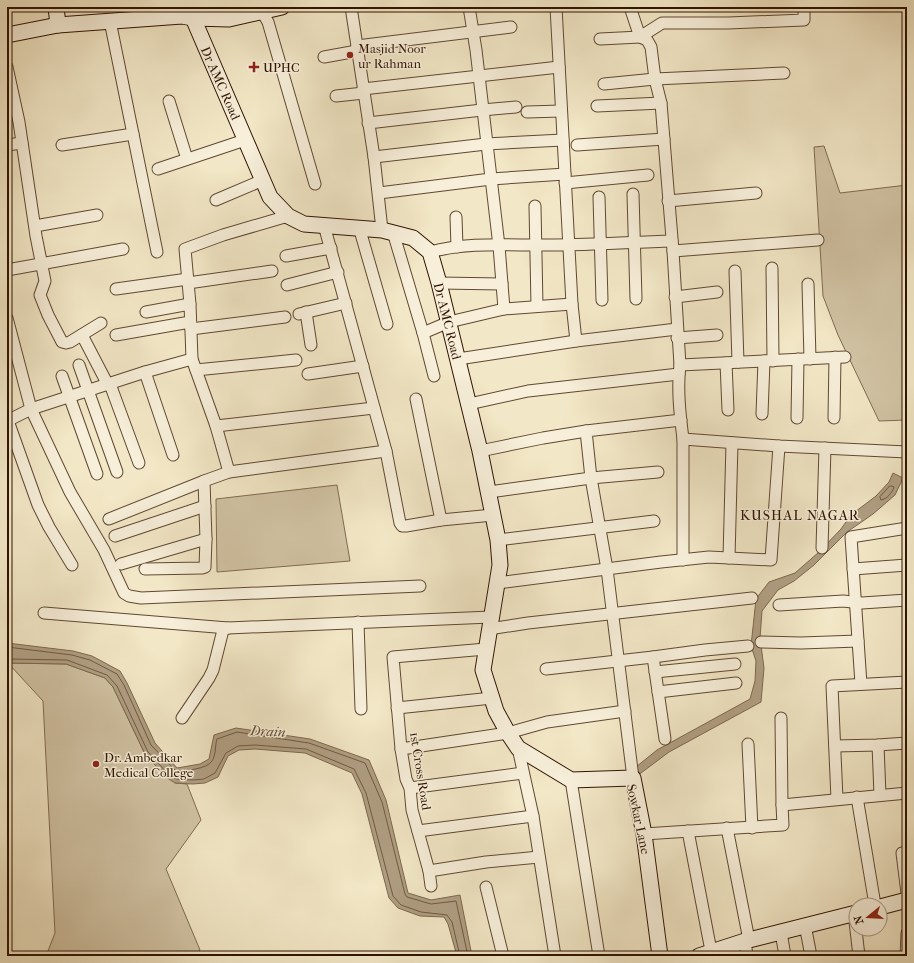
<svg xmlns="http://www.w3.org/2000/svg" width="914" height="963" font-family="'IM FELL French Canon',serif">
<rect width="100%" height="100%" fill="#f2e7c6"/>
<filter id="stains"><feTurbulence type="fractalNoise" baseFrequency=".005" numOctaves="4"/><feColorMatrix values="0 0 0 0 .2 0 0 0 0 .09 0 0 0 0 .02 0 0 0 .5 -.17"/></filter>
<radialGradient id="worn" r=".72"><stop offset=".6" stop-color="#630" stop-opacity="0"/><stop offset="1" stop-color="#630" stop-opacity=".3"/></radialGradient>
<!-- green -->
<g fill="#d1c3a4" stroke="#806b52">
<path d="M824 146 840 193 907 185V420L879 421 838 335 823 296 814 147Z"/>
<path d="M337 485 350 561 217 572 216 499Z"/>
<path d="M8 663 66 664 105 678 113 687 145 754 175 783 187 784 201 820 166 869 200 950 194 956H46L55 933 43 701Z"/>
</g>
<!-- water -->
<g fill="#b09f83" stroke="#7c674f">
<path d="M893 473 903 478 895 495 873 514 847 532 814 565 794 581 778 590 762 611 760 638 764 668 761 702 669 752 637 776 636 767 657 750 750 699 755 681 756 661 751 646 756 599 769 582 795 573 819 552 841 529 851 515 876 496 889 482Z"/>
<path d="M7 643 73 651 92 656 120 671 127 683 155 743 177 768 200 764 209 759 214 735 236 728 310 739 369 760 386 800 408 893 431 900 460 895 472 956H457L448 924 444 917 420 916 398 908 389 898 362 794 352 773 305 753 255 749 239 750 228 756 218 777 205 783 193 784 175 783 166 777 145 754 113 687 105 678 66 664 8 663Z"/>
</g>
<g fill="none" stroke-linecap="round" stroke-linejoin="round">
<!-- shore -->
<g stroke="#705942" stroke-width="1">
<path d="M890 486H892L894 487C892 493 887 499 881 500L880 497Z"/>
<path d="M7 647 72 655 90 660 117 674 124 685 151 745 176 771C185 771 207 769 212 761 216 755 215 745 217 739L237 732 309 743 365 763 382 802 405 894 407 897 431 904 456 901 468 956"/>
<path d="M7 659 67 660 107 675 117 686 148 752 168 774 176 779 193 780 204 779 215 773 226 753 238 746 255 745 306 749 354 769 366 793 393 896 401 905 421 912 447 915 452 922 460 956"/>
</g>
<!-- street casing -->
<g stroke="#604832" stroke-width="13">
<g id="street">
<path d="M259 7 268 22 315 184"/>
<path d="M351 7 374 157 382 230"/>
<path d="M469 7 476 50 499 246 504 309 572 304"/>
<path d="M556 7 572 304 576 341"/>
<path d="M630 7 640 37 647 40 651 47 655 79 661 103 673 251 680 365C677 389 680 415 683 439V560"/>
<path d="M110 21 157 252"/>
<path d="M600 39 640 37 662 23H728L804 20V7"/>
<path d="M357 46 511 27"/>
<path d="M324 57 357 51"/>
<path d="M7 67 19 122 36 236 45 281 40 295 48 315 62 342 66 343 70 342 101 323"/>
<path d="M604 84 655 79 784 73"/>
<path d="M363 89 559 67"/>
<path d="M336 96 364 93"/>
<path d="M169 101 187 159"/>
<path d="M597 106 661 103"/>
<path d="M527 112 561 111"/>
<path d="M368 123 482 110 516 107"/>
<path d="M7 145 22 143"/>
<path d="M62 145 133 134"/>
<path d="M577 145 664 139"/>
<path d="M374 157 486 144 563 140"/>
<path d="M158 169 245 140"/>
<path d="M565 183 648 175"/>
<path d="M379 193 491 179 565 174"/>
<path d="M633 194 636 299"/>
<path d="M599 197 602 300"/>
<path d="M216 200 263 180"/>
<path d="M668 201 756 193"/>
<path d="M535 206 537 306"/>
<path d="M456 217 457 247"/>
<path d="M324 225 386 451 400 523 402 526H406L441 520 493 515"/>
<path d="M35 226 97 215"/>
<path d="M359 227 387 324"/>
<path d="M393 232 423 333 434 376"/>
<path d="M673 251 818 240"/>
<path d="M430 252C470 241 514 246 555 245 594 245 633 242 672 241"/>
<path d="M286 256 331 248"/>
<path d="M772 268 773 361"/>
<path d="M7 270 123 249"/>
<path d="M735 271 738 362"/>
<path d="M188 283 272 271"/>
<path d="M439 283 502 284"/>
<path d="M808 284 810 359"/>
<path d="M287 285 338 272"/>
<path d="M116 289 188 279"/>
<path d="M675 297 717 292"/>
<path d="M146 312 190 304"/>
<path d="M306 312 311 345"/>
<path d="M299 314 346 303"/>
<path d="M7 318 31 409 70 492 104 550 124 593 129 596 141 598 420 586"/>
<path d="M191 329 285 317"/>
<path d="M423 333 449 322 504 309"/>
<path d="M82 335 108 385"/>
<path d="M116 335 190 322"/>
<path d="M677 338 717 335"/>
<path d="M458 359 576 341 677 329"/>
<path d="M726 363 728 410"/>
<path d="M79 365 117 472"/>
<path d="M680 365 845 357"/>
<path d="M196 370 296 360"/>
<path d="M145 372 173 455"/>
<path d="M308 374 363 366"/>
<path d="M62 376 97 474"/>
<path d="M110 384 139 463"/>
<path d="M416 399 441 520"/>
<path d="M469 404 528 391 679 374"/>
<path d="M762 414 764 361"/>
<path d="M7 418 38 505 49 527 72 565"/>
<path d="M797 418 798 359"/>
<path d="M834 418 835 357"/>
<path d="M7 421 31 409 145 372 192 359"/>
<path d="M216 426 374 408"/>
<path d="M683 439 779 446 907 452"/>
<path d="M480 451 543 438 586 431"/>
<path d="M229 472 216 426 192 359 190 304 185 249 223 235 288 216"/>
<path d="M489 492 591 478 658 472"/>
<path d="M109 519 204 481"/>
<path d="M115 536 205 506"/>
<path d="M498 540 654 521"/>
<path d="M822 548 825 448"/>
<path d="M729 558 732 443"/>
<path d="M121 564 206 539"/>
<path d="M145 569 202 568 205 567 206 539 204 481 229 472 386 451"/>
<path d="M853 569 907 565"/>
<path d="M497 583 661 562 709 557 771 560 779 446"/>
<path d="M779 605 843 601 862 603 907 600"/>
<path d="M44 613 228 628"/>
<path d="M358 622 361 709"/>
<path d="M489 629 528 623 752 598"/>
<path d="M761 642 801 643 858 641"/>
<path d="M653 657 665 739"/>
<path d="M546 669 653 657 705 650 748 646"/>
<path d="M655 672 735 664"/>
<path d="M861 684 851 537 907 528"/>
<path d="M658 692 736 683"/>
<path d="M397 708 492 698"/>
<path d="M182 718 209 678 213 670 223 630 228 628 491 617"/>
<path d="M781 718 782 805"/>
<path d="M748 744 752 828"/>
<path d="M878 745 880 795"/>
<path d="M835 746 878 745 907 743"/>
<path d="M518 748 533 816 555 956"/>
<path d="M401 749 508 733 547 722 625 711"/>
<path d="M633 778 607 569 591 478 586 431 681 420"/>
<path d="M571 780 599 956"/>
<path d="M410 788 523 773"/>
<path d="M857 797 875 905"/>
<path d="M837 799 832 686 907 682"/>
<path d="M727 828 749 940"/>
<path d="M418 831 533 816"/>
<path d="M688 831 712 956"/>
<path d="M644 834 783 825 782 805 907 793"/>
<path d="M902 853 907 893"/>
<path d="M429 871 486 862 539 857"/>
<path d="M431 886 429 871 412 810 410 788 406 779 401 749 393 657 486 649"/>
<path d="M486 887 503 956"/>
<path d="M854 913 859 956"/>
<path d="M805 925 811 956"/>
<path d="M781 932 785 956"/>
<path d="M745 941 747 956"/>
<path d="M906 956 907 933"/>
</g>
</g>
<!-- secondary casing -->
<g stroke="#2f1300" stroke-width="17">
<g id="secondary">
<path d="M56 7 58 25"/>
<path d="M193 18 270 197 288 216 304 224 382 230 413 238 430 252 439 283 480 451 498 540 500 565 483 670 496 711 508 733 518 748 571 780 633 778 644 834 660 956"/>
<path d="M7 35 58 25 182 16 193 18 229 19 282 7"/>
<path d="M880 907 907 900"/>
<path d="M699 956 745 941 856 913"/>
</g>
</g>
<!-- street -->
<use href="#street" stroke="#f7efda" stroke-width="11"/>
<!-- secondary -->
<use href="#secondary" stroke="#f7efda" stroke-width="15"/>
</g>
<!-- markers -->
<g fill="#8f2418" stroke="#f7efda" stroke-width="1.5">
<circle cx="350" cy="55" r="4"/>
<path d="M252 61h4v4h4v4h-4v4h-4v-4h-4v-4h4z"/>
<circle cx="96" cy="764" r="4"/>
</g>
<g text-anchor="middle" stroke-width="3" stroke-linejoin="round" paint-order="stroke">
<!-- poi labels -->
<g font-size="13" fill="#2f1300" stroke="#f7efda" text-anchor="start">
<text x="358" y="53">Masjid Noor<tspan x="358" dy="15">ur Rahman</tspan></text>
<text x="263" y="72">UPHC</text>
<text x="104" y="762">Dr. Ambedkar<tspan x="104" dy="15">Medical College</tspan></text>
</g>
<!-- street labels -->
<g font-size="13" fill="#2f1300" stroke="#f7efda">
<text transform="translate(221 83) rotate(66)" y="5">Dr AMC Road</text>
<text transform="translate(448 321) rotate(76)" y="5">Dr AMC Road</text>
<text transform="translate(421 771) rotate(81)" y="5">1st Cross Road</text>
<text transform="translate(639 819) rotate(78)" y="5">Sowkar Lane</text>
</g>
<!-- neighbourhood labels -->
<g font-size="14" letter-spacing="1" fill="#2f1300" stroke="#f7efda">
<text x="800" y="520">KUSHAL NAGAR</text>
</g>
<!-- water labels -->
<g font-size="14" font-style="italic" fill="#634b34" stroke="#f7efda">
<text transform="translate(268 731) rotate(3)" y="5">Drain</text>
</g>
</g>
<!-- margin -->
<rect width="914" height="963" fill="none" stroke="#f2e7c6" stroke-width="24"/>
<rect x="8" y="8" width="898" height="947" fill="none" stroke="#2f1300" stroke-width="2"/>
<rect x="12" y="12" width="890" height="939" fill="none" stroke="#2f1300"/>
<!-- north arrow -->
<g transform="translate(868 917) rotate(252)"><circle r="19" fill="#f7efda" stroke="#a79783"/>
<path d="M0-3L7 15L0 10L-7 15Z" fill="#8f2418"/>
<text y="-6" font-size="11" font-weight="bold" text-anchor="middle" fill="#2f1300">N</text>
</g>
<rect width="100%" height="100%" filter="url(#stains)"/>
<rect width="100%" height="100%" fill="url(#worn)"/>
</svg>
